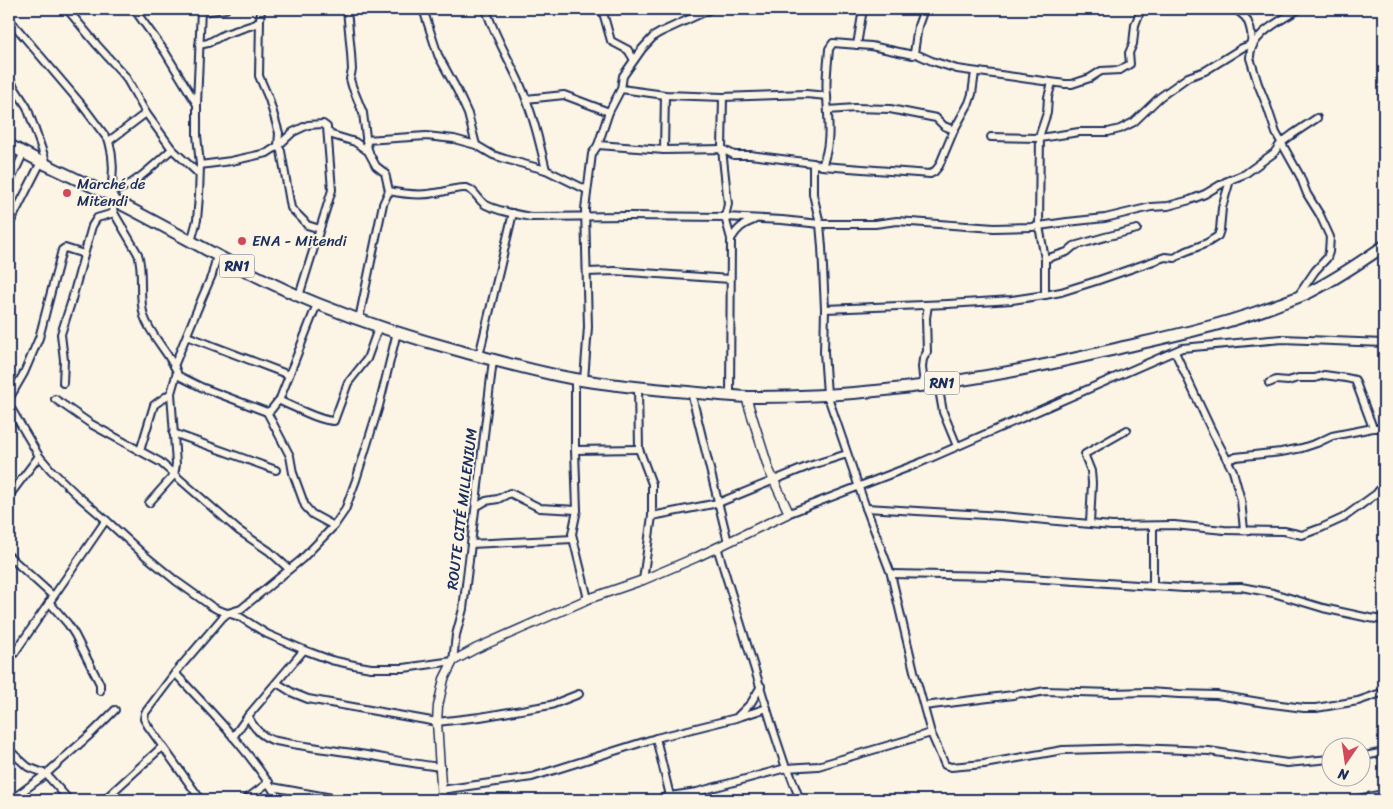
<svg xmlns="http://www.w3.org/2000/svg" width="1393" height="809" font-family="Sriracha,sans-serif">
<rect width="100%" height="100%" fill="#fcf5e5"/>
<filter id="ink" filterUnits="userSpaceOnUse"><feTurbulence type="fractalNoise" baseFrequency=".02" numOctaves="2"/><feDisplacementMap in="SourceGraphic" scale="10" xChannelSelector="R" yChannelSelector="G"/><feConvolveMatrix kernelMatrix="1 2 1 2 8 2 1 2 1" color-interpolation-filters="sRGB"/></filter>
<g filter="url(#ink)">
<g fill="none" stroke-linecap="round" stroke-linejoin="round">
<!-- minor casing -->
<g stroke="#1b2f5e" stroke-width="10">
<g id="minor">
<path d="M67 9 97 45 125 76 146 113 172 149 199 174"/>
<path d="M134 9 165 52 196 103"/>
<path d="M347 9 351 53 352 70 350 79 352 86 363 113 367 145 369 153 376 166 385 173 389 191 383 204 359 319"/>
<path d="M423 9 438 55 457 90 468 114 476 145"/>
<path d="M486 9C494 35 509 59 520 84 532 111 539 140 546 170"/>
<path d="M602 9 611 41 628 50 634 60"/>
<path d="M1235 9C1238 11 1242 14 1245 17 1249 22 1254 37 1250 44"/>
<path d="M201 12 226 9"/>
<path d="M9 19 82 105 109 141C114 159 114 177 110 195"/>
<path d="M260 20 259 76 269 99 279 133 278 146 281 151 291 208 304 221 307 225 320 229"/>
<path d="M199 45 208 43 225 34 256 24 260 20 261 9"/>
<path d="M857 45 863 9"/>
<path d="M914 53 918 26 924 9"/>
<path d="M9 79 27 107 47 164"/>
<path d="M621 89 665 95 723 97 806 94 827 96"/>
<path d="M723 97 722 149 728 204 725 217 731 239 730 396"/>
<path d="M526 99 564 95 609 112"/>
<path d="M828 110 855 108 890 109 936 118 944 126 954 130"/>
<path d="M328 131 332 135 355 142 369 152"/>
<path d="M991 137 1040 138 1079 132H1108L1120 129 1134 122 1160 97 1188 77 1205 71 1242 48 1253 44"/>
<path d="M366 140 426 136 454 139 476 145 493 155 505 159 546 170 587 190"/>
<path d="M109 141 146 113"/>
<path d="M598 145 664 150 722 149 734 155H750L813 163 822 166 930 174 934 172 939 166 954 130 969 103 972 94 975 72"/>
<path d="M664 150 665 95"/>
<path d="M813 163V194L820 224 822 247 825 309 824 352 827 394 866 508 891 574 914 671 931 733 945 765 951 767 984 764 1063 750 1136 748 1209 751 1287 763 1330 759"/>
<path d="M200 165 231 161 267 153 278 146 293 132 308 125 323 124 327 127 332 190 299 296"/>
<path d="M822 166C832 142 828 121 827 96 825 81 828 64 829 49L833 43 871 46 913 55 914 53 932 61 957 69 1065 84H1072L1090 78 1101 71 1120 70 1130 64 1129 53 1133 44 1135 25 1141 9"/>
<path d="M9 184 24 152"/>
<path d="M111 190 113 191C132 188 157 162 172 149"/>
<path d="M389 191C404 194 420 196 435 193 445 192 456 187 466 188 476 190 478 201 486 205 500 212 516 214 531 217L629 216 725 217 782 220 820 224H875L897 221 994 228 1032 227 1067 222 1105 218 1151 207 1168 206 1190 200 1205 194 1225 182 1245 174 1267 158 1274 153 1281 143 1293 134 1317 118"/>
<path d="M115 201 113 208 114 213 138 254C144 272 138 296 144 316 151 337 169 352 177 372L171 393 176 464 174 475 149 503"/>
<path d="M9 225 41 162"/>
<path d="M731 239C737 229 743 224 754 220"/>
<path d="M191 242 197 220 199 196 200 165 197 135V104L201 9"/>
<path d="M1045 259 1067 252 1074 246 1105 237 1137 229"/>
<path d="M587 272 615 271 730 279"/>
<path d="M1045 295V259L1039 226 1040 134 1047 113 1048 97 1052 83"/>
<path d="M1298 296 1315 271 1327 258 1329 252 1330 237 1320 215 1307 194 1300 176 1276 133 1267 106 1258 84 1250 58C1249 35 1282 20 1299 9"/>
<path d="M825 309 948 304 1012 300 1045 295 1061 292 1096 281 1165 257 1175 258 1182 253 1207 243 1218 236 1220 230 1222 208 1230 180"/>
<path d="M187 336 289 375"/>
<path d="M1175 352 1211 429 1233 471 1241 500 1244 530"/>
<path d="M479 356 513 213"/>
<path d="M174 366 202 298 212 275 217 255"/>
<path d="M177 375 201 387 267 412 271 410 278 401H280C295 407 319 421 334 421L348 383 367 359 379 326"/>
<path d="M575 379V450L577 510 572 534 588 599"/>
<path d="M584 380 588 327 585 209 592 154 598 145 609 112 621 89 623 76 642 49 654 36 661 32 711 9"/>
<path d="M63 383 64 360 61 334 71 303 92 226 97 218 114 213"/>
<path d="M1269 383 1276 380 1288 381 1298 378H1315L1324 375 1346 378 1355 380 1373 428"/>
<path d="M938 384 943 412 957 446"/>
<path d="M924 386 922 367 923 359 927 352 926 318 928 305"/>
<path d="M638 387 639 449 652 484V516L643 580"/>
<path d="M691 392 728 542"/>
<path d="M9 399 24 373 39 338 62 250 65 248 84 254"/>
<path d="M55 399 91 424 160 462 238 530 269 551 289 569"/>
<path d="M279 401 317 304"/>
<path d="M9 405 39 456 51 470 77 495 106 520 142 553 176 581 211 606 218 610 240 617 267 634 304 650 331 660 354 665 371 668H404L453 661 456 635 463 609 471 544 493 360"/>
<path d="M267 412 290 456 293 473 305 506 312 514 334 526"/>
<path d="M173 433 276 470"/>
<path d="M575 450 639 449"/>
<path d="M140 451 154 405 171 393"/>
<path d="M1228 460 1236 457 1281 452 1302 448 1317 443 1332 436 1373 428H1384"/>
<path d="M9 496 39 456"/>
<path d="M476 507 486 501 498 499 510 493 540 508 577 510"/>
<path d="M866 508 1002 516 1112 526 1174 525 1224 530 1284 531 1302 535 1321 528 1343 518 1376 494 1384 484"/>
<path d="M787 514 917 464 1182 348 1282 339 1384 343"/>
<path d="M652 516 718 503 809 466 847 454"/>
<path d="M1090 524 1092 483 1091 471 1085 456V454L1127 430"/>
<path d="M1153 526V586"/>
<path d="M471 544 573 539"/>
<path d="M717 547 775 735 786 768 789 771 800 800"/>
<path d="M9 556 53 596"/>
<path d="M891 574 997 576 1184 588 1241 587 1273 593 1323 608 1369 618 1384 620"/>
<path d="M49 602 68 624 75 635 100 684V691"/>
<path d="M9 661 106 520"/>
<path d="M175 673C212 713 252 753 279 800"/>
<path d="M277 683 293 693 308 699 437 722 480 717 551 705 579 694"/>
<path d="M924 706 1013 695 1021 693 1030 694 1045 691 1112 693 1148 692 1179 694 1217 695 1265 703 1304 708H1316L1358 701 1384 692"/>
<path d="M248 716C253 727 261 736 272 740 299 746 326 749 353 753 382 757 411 764 441 767"/>
<path d="M738 716 751 703 761 686"/>
<path d="M233 737 248 716 304 650"/>
<path d="M656 738 671 800"/>
<path d="M9 750 28 767 46 774 69 800"/>
<path d="M1360 757 1384 752"/>
<path d="M272 787 343 800"/>
<path d="M441 790 532 777 656 738 736 718 767 708"/>
<path d="M11 800 46 774 93 732 115 710"/>
<path d="M104 800 163 746"/>
<path d="M201 800 148 726 144 719 145 713 175 673 222 618 228 613 241 609 302 559 334 526 345 510 356 480 379 406 397 332"/>
<path d="M245 800 269 782"/>
<path d="M657 800 670 796 697 792 786 768 818 766 931 733"/>
<path d="M1352 800 1384 794"/>
</g>
</g>
<!-- tertiary casing -->
<g stroke="#1b2f5e" stroke-width="11">
<path id="tertiary" d="M442 800 437 722 438 706 444 679 453 661 475 649 588 599 643 580 697 557 787 514 788 511 769 470 746 397"/>
</g>
<!-- trunk casing -->
<g stroke="#1b2f5e" stroke-width="14">
<path id="trunk" d="M9 145 47 165 110 195 115 201C183 235 248 276 318 304 365 323 415 339 464 352 501 362 537 372 575 379 612 385 650 389 688 392 708 394 728 396 748 397 866 398 984 380 1099 353 1160 338 1221 327 1279 304 1290 300 1300 297 1310 292 1336 279 1361 262 1384 246"/>
</g>
<!-- minor -->
<use href="#minor" stroke="#fcf5e5" stroke-width="6"/>
<!-- tertiary -->
<use href="#tertiary" stroke="#fcf5e5" stroke-width="8"/>
<!-- trunk -->
<use href="#trunk" stroke="#fcf5e5" stroke-width="10"/>
</g>
</g>
<!-- markers -->
<g fill="#d1495b" stroke="#fcf5e5" stroke-width="2">
<circle cx="67" cy="193" r="5"/>
<circle cx="242" cy="241" r="5"/>
</g>
<g text-anchor="middle" stroke-width="4" stroke-linejoin="round" paint-order="stroke">
<!-- shield labels -->
<g fill="#fcf5e5" stroke="#5e6a86" stroke-width="1">
<rect x="219.5" y="254.5" width="35" height="23" rx="4"/>
<rect x="924.5" y="371.5" width="35" height="23" rx="4"/>
</g>
<g font-size="14" font-weight="bold" fill="#1b2f5e">
<text x="237" y="271">RN1</text>
<text x="942" y="388">RN1</text>
</g>
<!-- poi labels -->
<g font-size="15" fill="#1b2f5e" stroke="#fcf5e5" text-anchor="start">
<text x="77" y="189">Marché de<tspan x="77" dy="17">Mitendi</tspan></text>
<text x="252" y="246">ENA - Mitendi</text>
</g>
<!-- street labels -->
<g font-size="15" fill="#1b2f5e" stroke="#fcf5e5">
<text transform="translate(462 509) rotate(-83)" y="5">ROUTE CITÉ MILLENIUM</text>
</g>
</g>
<!-- margin -->
<rect width="1393" height="809" fill="none" stroke="#fcf5e5" stroke-width="30"/>
<rect x="15" y="15" width="1363" height="779" fill="none" stroke="#1b2f5e" stroke-width="2" filter="url(#ink)"/>
<!-- north arrow -->
<g transform="translate(1346 762) rotate(193)"><circle r="24" fill="#fcf5e5" stroke="#a2a6af"/>
<path d="M0-4L9 19L0 12L-9 19Z" fill="#d1495b"/>
<text y="-8" font-size="14" font-weight="bold" text-anchor="middle" fill="#1b2f5e">N</text>
</g>
</svg>
